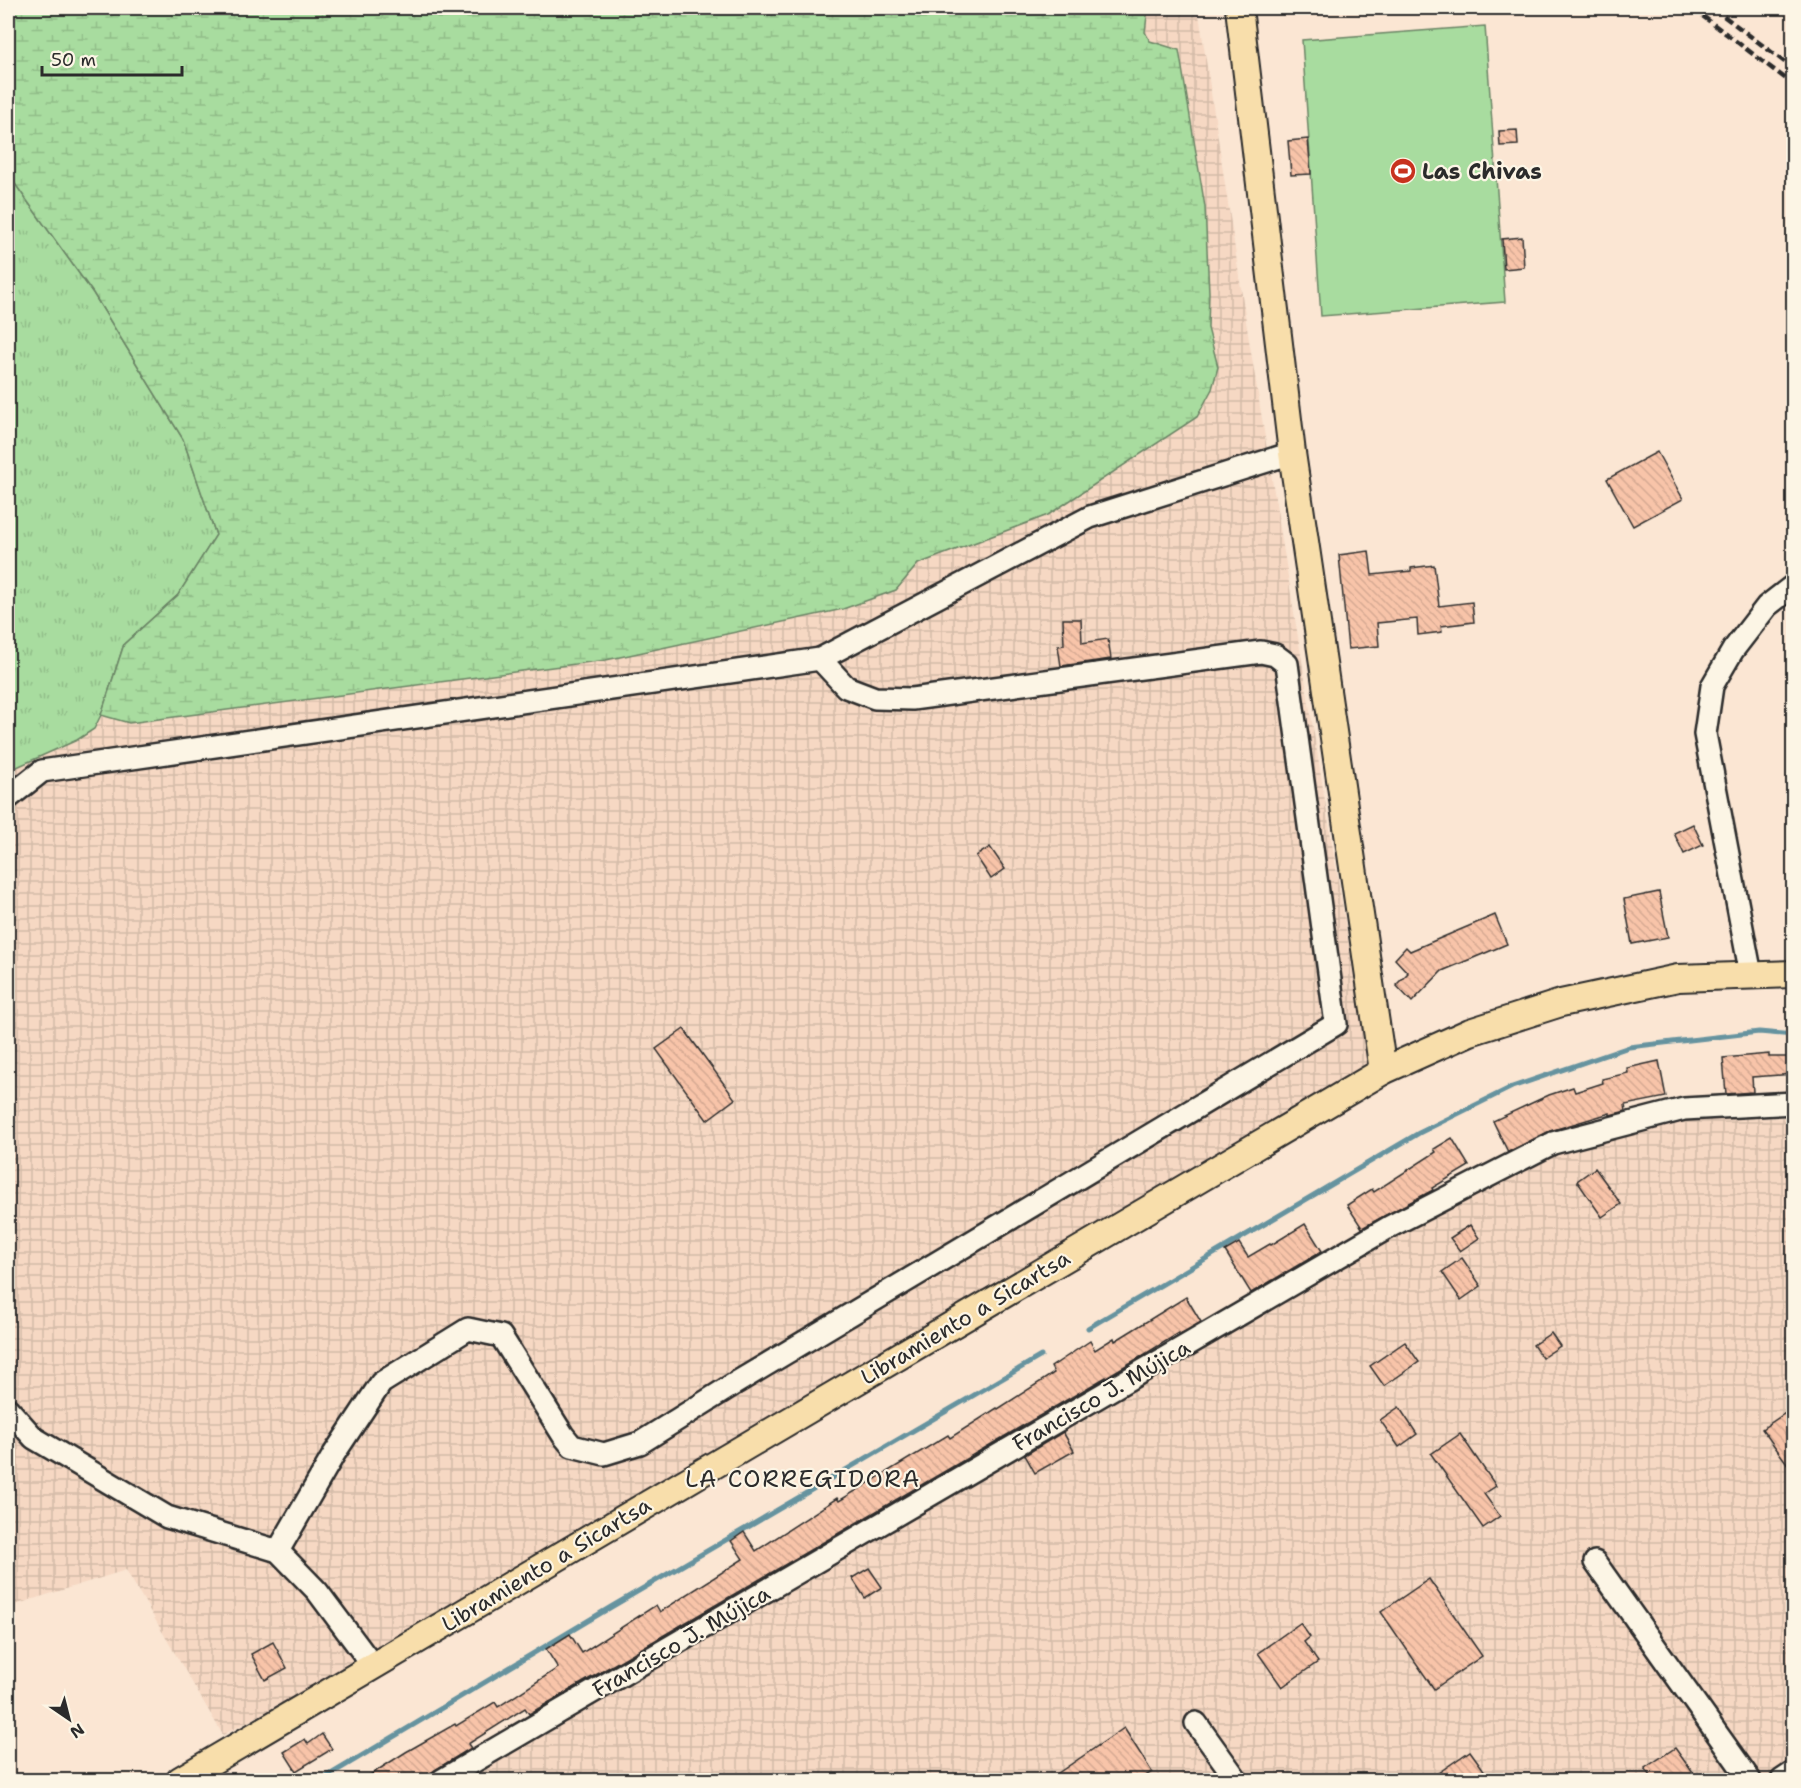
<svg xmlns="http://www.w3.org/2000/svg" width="1801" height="1788" font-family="'Shantell Sans',sans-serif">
<defs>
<pattern id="industrial-grid" width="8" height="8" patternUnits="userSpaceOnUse" patternTransform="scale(1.5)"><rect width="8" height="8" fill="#f6d8c3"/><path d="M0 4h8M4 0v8" fill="none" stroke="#d3baa8"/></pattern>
<pattern id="grass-tufts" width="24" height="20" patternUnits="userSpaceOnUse" patternTransform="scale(1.5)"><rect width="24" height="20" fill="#a8dc9f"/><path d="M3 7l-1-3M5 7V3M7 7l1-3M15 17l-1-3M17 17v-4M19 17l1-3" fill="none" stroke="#91bd89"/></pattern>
<pattern id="wetland-marsh" width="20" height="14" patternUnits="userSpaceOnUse" patternTransform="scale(1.5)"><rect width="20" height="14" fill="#a8dc9f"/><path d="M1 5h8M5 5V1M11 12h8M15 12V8" fill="none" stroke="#91bd89"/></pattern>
<pattern id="building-back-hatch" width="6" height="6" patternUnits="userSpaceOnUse" patternTransform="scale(1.5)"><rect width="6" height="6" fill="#f8c4a9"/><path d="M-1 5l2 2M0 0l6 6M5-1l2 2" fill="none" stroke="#d5a992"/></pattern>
</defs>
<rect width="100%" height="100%" fill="#fbe6d3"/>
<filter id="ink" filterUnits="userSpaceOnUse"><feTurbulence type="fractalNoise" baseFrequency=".0167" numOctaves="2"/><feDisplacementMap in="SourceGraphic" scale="12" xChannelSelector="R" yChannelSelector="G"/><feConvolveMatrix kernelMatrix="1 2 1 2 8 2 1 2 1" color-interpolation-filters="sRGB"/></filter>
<g filter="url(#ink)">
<!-- industrial -->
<g fill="url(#industrial-grid)">
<path d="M8 8H1198L1248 334 1369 1067 410 1634 223 1735 126 1570 8 1607Z"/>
<path d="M1793 1117 1794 1758 1762 1780H464L1396 1233 1557 1150 1685 1120Z"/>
</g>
<!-- grass -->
<path fill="url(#grass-tufts)" stroke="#6a8465" stroke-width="1.5" d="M8 174 93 293 183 439 216 535 178 595 124 644 101 715 94 729 77 740 8 771Z"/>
<!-- wetland -->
<path fill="url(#wetland-marsh)" stroke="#6a8465" stroke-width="1.5" d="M8 8H1148L1145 32 1150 41 1179 50 1205 207 1209 292 1208 328 1218 367 1212 389 1197 417 1048 515 918 564 896 590 843 609 606 660 129 723 101 715 124 644 178 595 216 535 183 439 93 293 8 174Z"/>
<!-- garden -->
<path fill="#a8dc9f" stroke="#6a8465" stroke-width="1.5" d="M1485 26 1505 302 1321 316 1302 40Z"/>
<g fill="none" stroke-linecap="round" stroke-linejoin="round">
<!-- stream -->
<g stroke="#66939f" stroke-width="5">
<path d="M1088 1328 1419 1133 1512 1087 1629 1047 1759 1032 1794 1035"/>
<path d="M321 1780 611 1607 1041 1356"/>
</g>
</g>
<!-- building -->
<g fill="url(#building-back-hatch)" stroke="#2b2b2b" stroke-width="1.5">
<path d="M1517 130 1518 145 1500 146 1499 131Z"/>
<path d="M1308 139 1311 174 1291 175 1288 141Z"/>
<path d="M1522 237 1524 267 1504 269 1502 239Z"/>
<path d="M1657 452 1683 499 1633 526 1607 479Z"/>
<path d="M1369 551 1372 575 1411 571V568L1434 565 1439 606 1472 602 1474 622 1441 626 1442 632 1418 635 1417 619 1377 623 1379 646 1348 649 1339 555Z"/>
<path d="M1063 619H1081L1082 643 1108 639 1111 659 1061 666 1058 646 1064 645Z"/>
<path d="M1693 824 1703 845 1684 854 1674 833Z"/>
<path d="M990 847 1005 869 991 879 976 856Z"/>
<path d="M1659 892 1668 937 1632 944 1624 899Z"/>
<path d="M1495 915 1507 944 1442 971 1412 1002 1396 985 1408 973 1395 959 1406 947 1410 951Z"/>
<path d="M684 1029 735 1099 707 1120 656 1049Z"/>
<path d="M1769 1054V1057H1794V1074L1752 1077 1753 1092 1726 1094 1723 1058Z"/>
<path d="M1659 1061 1666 1097 1625 1105 1626 1111 1610 1115V1113L1550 1131 1508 1152 1493 1121 1549 1095 1573 1087 1575 1092 1603 1083 1602 1079 1628 1073 1627 1068Z"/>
<path d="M1452 1138 1469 1166 1432 1188 1433 1190 1362 1228 1347 1205 1372 1189 1374 1192 1436 1152 1434 1149Z"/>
<path d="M1595 1168 1621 1204 1602 1217 1577 1181Z"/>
<path d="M1305 1224 1322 1251 1251 1293 1225 1251 1239 1243 1248 1257 1270 1244 1271 1245Z"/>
<path d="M1470 1225 1479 1238 1460 1251 1450 1238Z"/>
<path d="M1462 1258 1481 1286 1461 1300 1442 1272Z"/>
<path d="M1186 1297 1201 1322 1180 1334 1179 1333 1142 1356 529 1714 525 1708 468 1744 471 1748 419 1780H362L406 1752 455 1724 456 1726 495 1702 498 1707 558 1668 546 1649 570 1634 582 1653 656 1605 660 1612 743 1559 731 1541 744 1532 756 1551 837 1498 839 1501 948 1435 950 1438 997 1408 998 1409 1054 1373 1051 1367 1090 1341 1095 1350 1114 1338 1115 1341Z"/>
<path d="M1551 1333 1560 1346 1542 1358 1533 1345Z"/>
<path d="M1405 1342 1419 1362 1384 1386 1370 1366Z"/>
<path d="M1399 1407 1417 1434 1399 1447 1380 1420Z"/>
<path d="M1794 1407V1473L1762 1429Z"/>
<path d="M1063 1432 1074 1451 1035 1473 1025 1455Z"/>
<path d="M1460 1434 1496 1486 1484 1494 1500 1516 1483 1528 1431 1454Z"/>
<path d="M869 1568 882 1587 865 1598 852 1578Z"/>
<path d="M1429 1579 1482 1656 1434 1689 1381 1612Z"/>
<path d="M1300 1623 1310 1637 1304 1642 1318 1662 1282 1687 1258 1653Z"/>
<path d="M273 1642 287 1668 265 1680 251 1654Z"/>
<path d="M1124 1728 1152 1772 1139 1780H1048Z"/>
<path d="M322 1734 332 1749 296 1771 284 1752 305 1739 308 1744Z"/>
<path d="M1675 1748 1698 1780H1654L1645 1768Z"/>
<path d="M1470 1751 1491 1780H1428Z"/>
</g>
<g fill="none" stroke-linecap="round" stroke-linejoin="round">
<!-- minor casing -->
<g stroke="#2b2b2b" stroke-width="26">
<g id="minor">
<path d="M8 798 42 771 820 659 1090 517 1292 453"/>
<path d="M1751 975 1705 734 1712 686 1733 650 1767 606 1794 585"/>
<path d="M8 1409 34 1438 167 1517 278 1551 317 1591 373 1666"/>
<path d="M278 1551 334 1454 381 1383 468 1329 501 1336 563 1435 572 1446 604 1454 640 1443 734 1384 1336 1024 1287 664 1275 655 1261 652 912 699 875 698 846 687 820 659"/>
<path d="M1595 1562 1750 1780"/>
<path d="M1196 1723 1237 1780"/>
<path d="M442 1780 1391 1226 1553 1143 1684 1109 1794 1103"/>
<path d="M1782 1780 1794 1772"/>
</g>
</g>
<!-- major casing -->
<g stroke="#2b2b2b" stroke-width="30">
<g id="major">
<path d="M1239 8 1292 453 1383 1071"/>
<path d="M180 1780 1383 1071 1470 1032 1561 1003 1678 978 1794 974"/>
</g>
</g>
<!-- minor -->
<use href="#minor" stroke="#fcf5e5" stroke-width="21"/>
<!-- major -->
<use href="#major" stroke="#f8deab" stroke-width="26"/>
<!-- rail -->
<g stroke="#2b2b2b" stroke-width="4.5" stroke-dasharray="9 4.5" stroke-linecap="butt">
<path d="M1692 8 1794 85"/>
<path d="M1713 8 1794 69"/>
</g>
</g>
</g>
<!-- icons -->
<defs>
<g id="stadium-disc" transform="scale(1.35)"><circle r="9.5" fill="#c8321e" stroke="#fcf5e5"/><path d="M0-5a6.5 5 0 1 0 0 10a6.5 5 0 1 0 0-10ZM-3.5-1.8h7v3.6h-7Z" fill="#fff"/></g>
</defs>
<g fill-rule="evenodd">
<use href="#stadium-disc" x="1403" y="171"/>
</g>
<g text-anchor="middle" stroke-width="4.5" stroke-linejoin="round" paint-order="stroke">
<!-- poi labels -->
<g font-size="22" font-weight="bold" fill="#2b2b2b" stroke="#fcf5e5" text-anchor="start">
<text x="1422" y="179">Las Chivas</text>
</g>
<!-- street labels -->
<g font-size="22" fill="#2b2b2b" stroke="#fcf5e5">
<text transform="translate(965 1317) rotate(-31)" y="8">Libramiento a Sicartsa</text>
<text transform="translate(1101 1395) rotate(-30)" y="8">Francisco J. Mújica</text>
<text transform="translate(546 1564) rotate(-31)" y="8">Libramiento a Sicartsa</text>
<text transform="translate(681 1641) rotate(-30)" y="8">Francisco J. Mújica</text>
</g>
<!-- neighbourhood labels -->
<g font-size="24" letter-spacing="1.5" fill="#2b2b2b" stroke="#fcf5e5">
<text x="803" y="1487">LA CORREGIDORA</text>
</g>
</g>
<!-- margin -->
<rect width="1801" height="1788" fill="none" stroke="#fcf5e5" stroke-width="30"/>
<rect x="15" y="15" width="1771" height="1758" fill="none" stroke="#2b2b2b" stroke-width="2" filter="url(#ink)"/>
<!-- north arrow -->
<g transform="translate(69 1719) rotate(145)" stroke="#fcf5e5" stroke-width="4.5" paint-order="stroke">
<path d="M0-4.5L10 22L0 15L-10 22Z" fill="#2b2b2b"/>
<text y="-9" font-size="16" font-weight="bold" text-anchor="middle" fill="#2b2b2b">N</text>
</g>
<!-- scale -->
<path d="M42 66v9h140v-9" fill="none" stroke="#2b2b2b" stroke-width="3"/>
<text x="51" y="66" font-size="18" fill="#2b2b2b" stroke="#fcf5e5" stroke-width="4.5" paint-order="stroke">50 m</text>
</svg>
